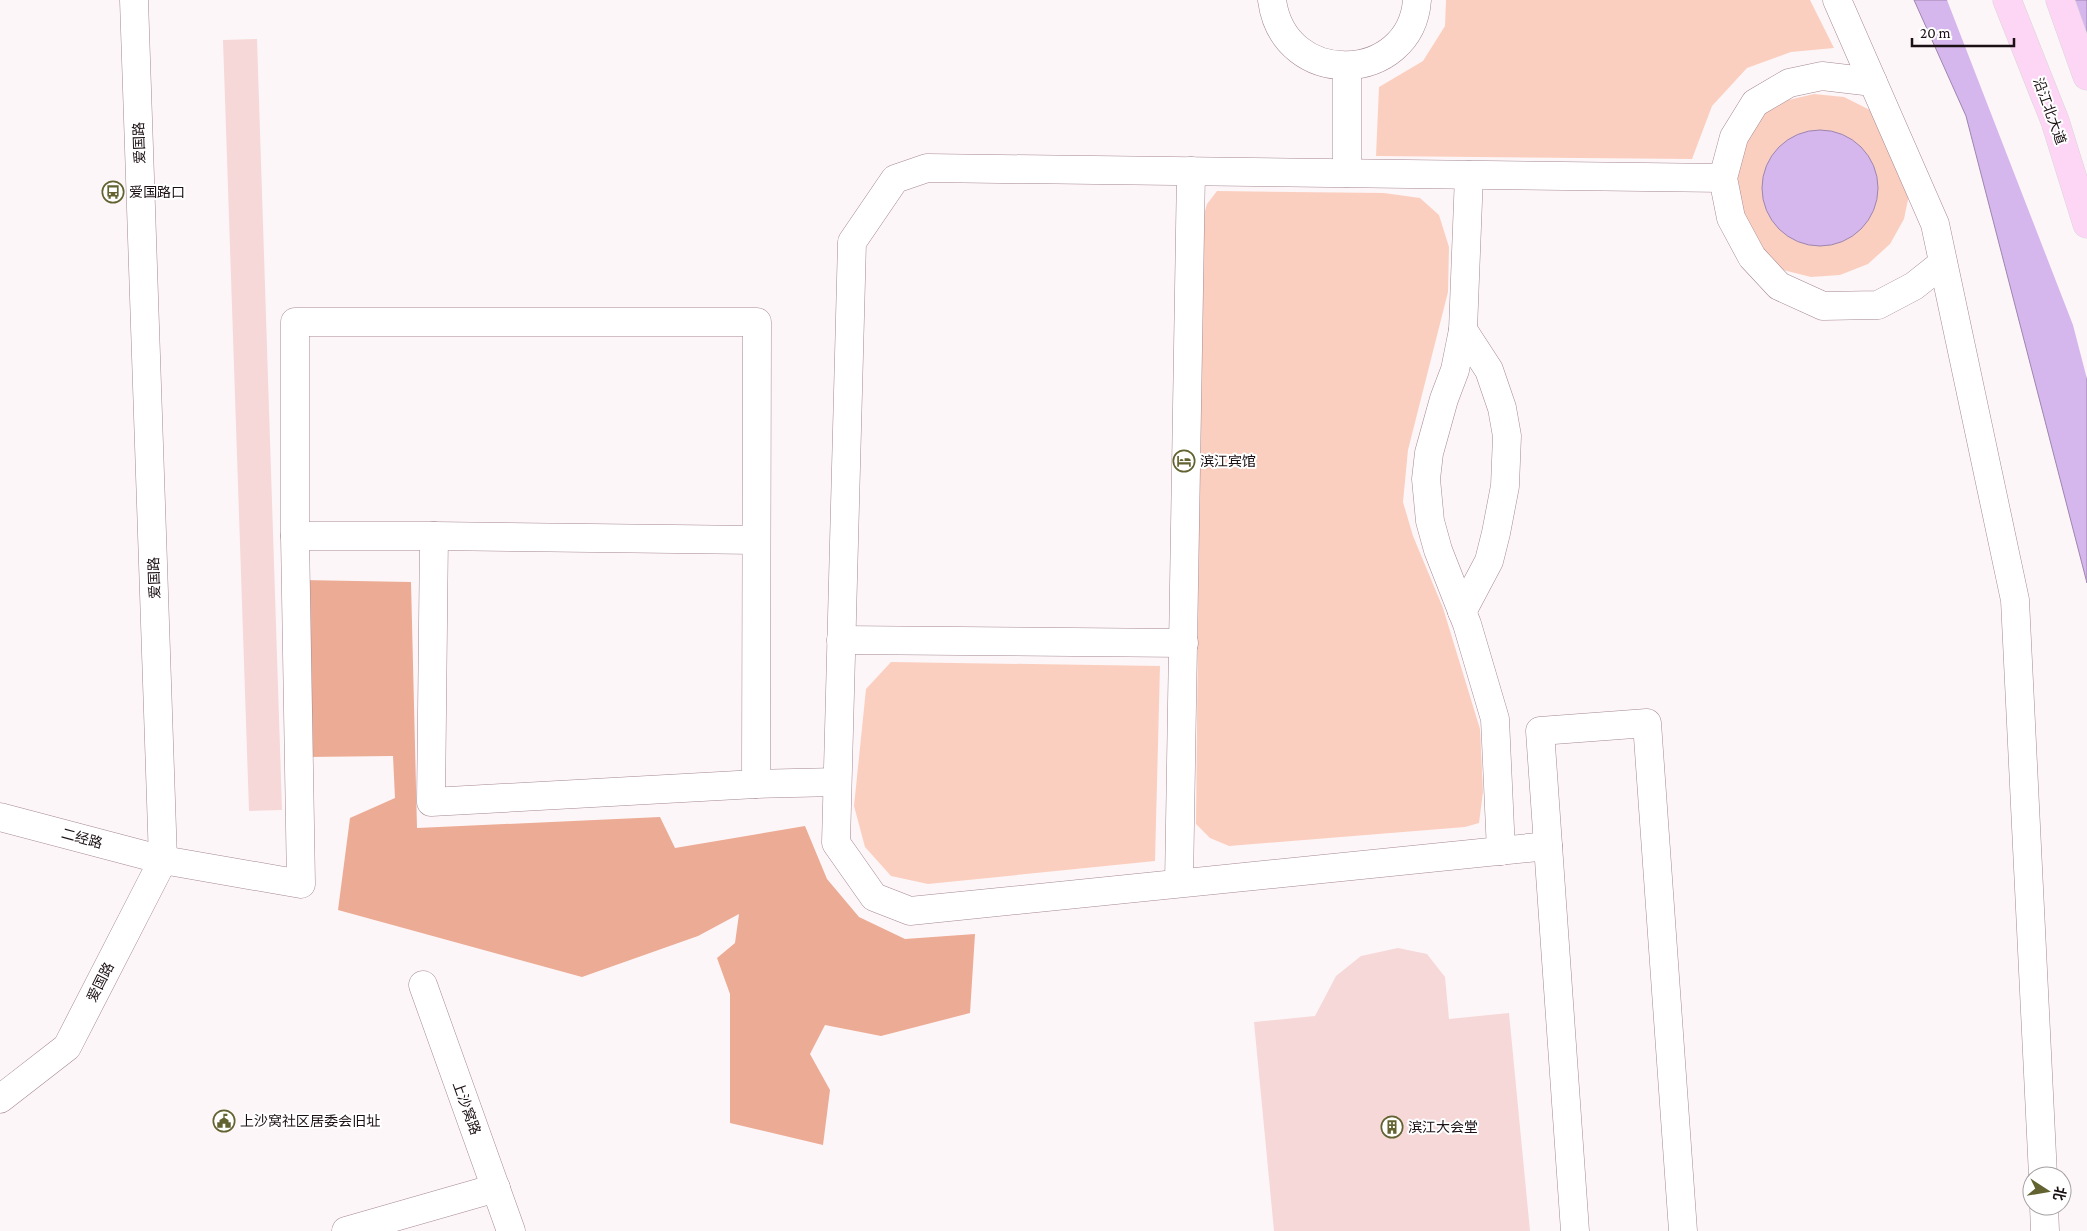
<svg xmlns="http://www.w3.org/2000/svg" width="2087" height="1231" font-family="'Crimson Pro','Noto Sans SC',serif">
<rect width="100%" height="100%" fill="#fdf6f8"/>
<!-- green -->
<g fill="#fbcfbf">
<path d="M1446 0H1810L1834 48 1791 52 1747 68 1712 106 1692 159 1376 156 1379 87 1423 61 1445 26Z"/>
<path d="M1814 94 1844 97 1872 111 1910 190 1904 219 1890 244 1868 264 1840 275 1811 277 1783 270 1758 254 1730 203 1738 143 1757 118 1784 101Z"/>
<path d="M1217 191 1384 193 1420 198 1439 215 1449 247 1448 292 1408 450 1403 502 1413 536 1443 608 1480 729 1483 792 1479 823 1465 827 1229 846 1210 838 1196 824 1202 221 1207 204Z"/>
<path d="M891 662 1160 666 1155 861 928 884 891 876 865 847 854 806 866 689Z"/>
</g>
<!-- forest -->
<path fill="#ecab94" d="M301 580 411 582 417 828 660 817 675 848 805 826 827 879 859 917 905 939 975 934 970 1013 881 1036 825 1025 810 1054 830 1090 823 1145 730 1123V994L717 958 735 943 739 914 698 936 582 977 338 910 350 818 395 798 393 756 305 757Z"/>
<!-- water -->
<g fill="#d5b7ee" stroke="#9d85ad">
<path d="M1914 0H2087V583L1966 116Z"/>
<circle cx="1820" cy="188" r="58"/>
</g>
<!-- pier -->
<path fill="#fdf6f8" d="M1947 0H2065L2087 50V379L2073 325Z"/>
<!-- building -->
<g fill="#f6d8d8">
<path d="M257 39 282 810 249 811 223 40Z"/>
<path d="M1398 948 1427 954 1445 977 1449 1019 1509 1013 1530 1231H1274L1254 1022 1315 1016 1336 976 1361 956Z"/>
</g>
<g fill="none" stroke-linecap="round" stroke-linejoin="round">
<!-- minor casing -->
<g stroke="#a58892" stroke-width="29">
<g id="minor">
<path d="M1272 0C1284 90 1411 84 1417 0"/>
<path d="M1837 0 1935 224 2015 600 2043 1176"/>
<path d="M1347 67V173"/>
<path d="M1873 82 1822 76 1789 83 1755 103 1734 137 1723 178 1731 218 1752 257 1779 286 1823 306 1878 305 1914 286 1943 263"/>
<path d="M1469 175 1463 330 1455 370 1444 399 1429 453 1426 479 1430 521 1438 550 1467 624 1495 719 1501 851"/>
<path d="M434 536H295V322H757L756 784"/>
<path d="M756 540 434 536 431 802 756 784 837 782"/>
<path d="M1462 612 1489 561 1496 533 1505 486 1507 436 1502 408 1489 370 1463 330"/>
<path d="M841 640 1184 643"/>
<path d="M0 817 163 860 301 884 295 536"/>
<path d="M1548 846 910 911 874 897 836 843 852 242 895 179 927 168 1723 178"/>
<path d="M1179 883 1191 171"/>
<path d="M423 985 511 1231"/>
<path d="M0 1099 67 1047 163 860 134 0"/>
<path d="M2044 1206 2045 1231"/>
<path d="M346 1231 496 1188"/>
<path d="M1575 1231 1540 731 1647 723 1683 1231"/>
</g>
</g>
<!-- major casing -->
<g stroke="#d6d4d5" stroke-width="29">
<g id="major">
<path d="M2007 0 2055 121 2087 224"/>
<path d="M2060 0 2087 76"/>
</g>
</g>
<!-- minor -->
<use href="#minor" stroke="#fff" stroke-width="28"/>
<!-- major -->
<use href="#major" stroke="#fdd6f6" stroke-width="28"/>
</g>
<!-- icons -->
<defs>
<g id="bus-ring" transform="scale(1.125)"><circle r="9.5" fill="#fff" stroke="#626330" stroke-width="1.5"/><path d="M-5-6H5V4H4V6H2V4H-2V6H-4V4H-5ZM-3.5-4V0h7V-4ZM-3.5 1.2v1.5H-2V1.2ZM2 1.2v1.5H3.5V1.2Z" fill="#626330"/></g>
<g id="hotel-ring" transform="scale(1.125)"><circle r="9.5" fill="#fff" stroke="#626330" stroke-width="1.5"/><path d="M-6-4.5h1.5V1H6V5H4.5V3h-9V5H-6ZM-4 0a1.8 1.8 0 1 1 3.6 0ZM.5 0V-2.5h3Q6-2.5 6 0Z" fill="#626330"/></g>
<g id="civic-ring" transform="scale(1.125)"><circle r="9.5" fill="#fff" stroke="#626330" stroke-width="1.5"/><path d="M-.6-6.5H3V-4.5H.6V-3L4-1V1h2V6H-6V1h2V-1L-.6-3ZM-1.2 2.5V6h2.4V2.5Z" fill="#626330"/></g>
<g id="building-ring" transform="scale(1.125)"><circle r="9.5" fill="#fff" stroke="#626330" stroke-width="1.5"/><path d="M-4-6H4V6H1V3H-1V6H-4ZM-2.5-4.3h1.7v1.8h-1.7ZM.8-4.3h1.7v1.8H.8ZM-2.5-1h1.7V.8h-1.7ZM.8-1h1.7V.8H.8Z" fill="#626330"/></g>
</defs>
<g fill-rule="evenodd">
<use href="#bus-ring" x="113" y="192"/>
<use href="#hotel-ring" x="1184" y="461"/>
<use href="#civic-ring" x="224" y="1121"/>
<use href="#building-ring" x="1392" y="1127"/>
</g>
<g text-anchor="middle" stroke-width="4" stroke-linejoin="round" paint-order="stroke">
<!-- street labels -->
<g font-size="14" fill="#1b1014" stroke="#fff">
<text transform="translate(2050 111) rotate(70)" y="5">沿江北大道</text>
<text transform="translate(139 143) rotate(-92)" y="5">爱国路</text>
<text transform="translate(154 578) rotate(-92)" y="5">爱国路</text>
<text transform="translate(82 838) rotate(15)" y="5">二经路</text>
<text transform="translate(100 982) rotate(-63)" y="5">爱国路</text>
<text transform="translate(467 1108) rotate(70)" y="5">上沙窝路</text>
</g>
<!-- poi labels -->
<g font-size="14" fill="#1b1014" stroke="#fff" text-anchor="start">
<text x="129" y="197">爱国路口</text>
<text x="1200" y="466">滨江宾馆</text>
<text x="240" y="1126">上沙窝社区居委会旧址</text>
<text x="1408" y="1132">滨江大会堂</text>
</g>
</g>
<!-- north arrow -->
<g transform="translate(2047 1191) rotate(102)"><circle r="24" fill="#ffffff" stroke="#a49fa1"/>
<path d="M0-4L9 19L0 12L-9 19Z" fill="#626330"/>
<text y="-8" font-size="14" font-weight="bold" text-anchor="middle" fill="#1b1014">北</text>
</g>
<!-- scale -->
<path d="M1912 38v8h102v-8" fill="none" stroke="#1b1014" stroke-width="2.5"/>
<text x="1920" y="38" font-size="15" fill="#1b1014" stroke="#ffffff" stroke-width="4" paint-order="stroke">20 m</text>
</svg>
